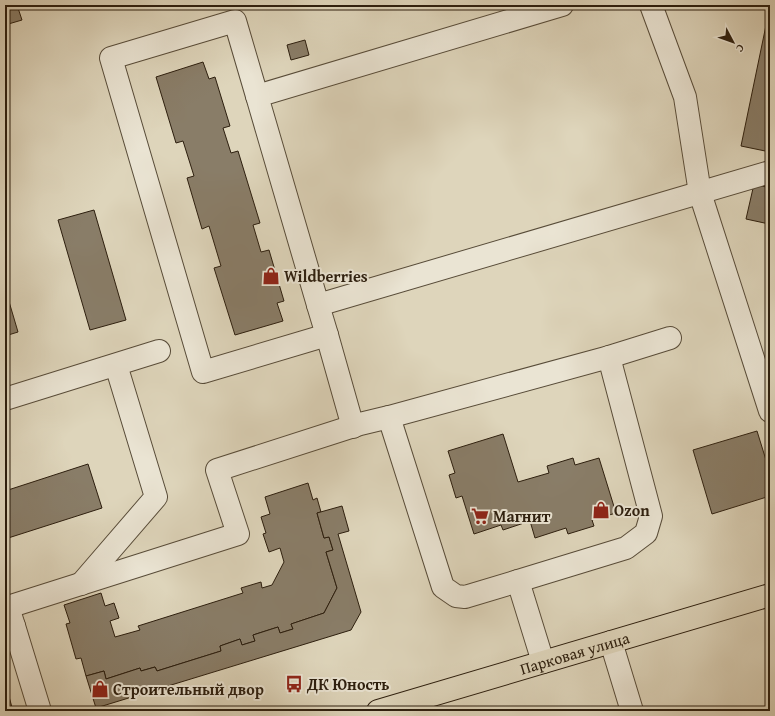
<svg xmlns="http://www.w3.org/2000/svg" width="775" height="716" font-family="'Gentium Book Plus',serif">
<rect width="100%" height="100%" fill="#ded5bb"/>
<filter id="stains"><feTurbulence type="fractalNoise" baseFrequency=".005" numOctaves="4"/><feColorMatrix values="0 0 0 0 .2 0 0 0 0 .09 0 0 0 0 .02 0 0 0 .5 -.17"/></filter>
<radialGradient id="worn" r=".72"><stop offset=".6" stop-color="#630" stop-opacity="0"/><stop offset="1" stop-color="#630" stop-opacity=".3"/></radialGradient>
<!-- building -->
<g fill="#897d68" stroke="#2c1e0e">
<path d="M5 5H17L22 20 5 25Z"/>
<path d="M770 6V152L741 146Z"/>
<path d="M305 40 309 55 291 60 287 45Z"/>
<path d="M203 62 209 79 215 77 230 126 223 128 231 153 238 151 260 223 253 225 261 252 269 250 284 301 277 303 283 321 235 335 214 268 221 266 209 226 202 229 187 178 194 176 183 141 176 143 156 77Z"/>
<path d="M754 184 770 188 769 224 746 219Z"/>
<path d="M94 210 126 320 90 330 58 220Z"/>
<path d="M5 288 18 332 5 336Z"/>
<path d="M757 431 770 473V496L712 514 693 450Z"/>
<path d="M503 434 518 482 549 473 547 466 573 458 575 465 599 458 616 513 592 520 594 526 568 534 566 528 535 538 530 521 503 530 501 525 474 534 462 496 456 498 449 475 455 473 448 451Z"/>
<path d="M88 464 102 508 5 539V491Z"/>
<path d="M308 483 313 500 317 498 321 512 317 513 324 538 329 537 333 550 326 552 337 588 324 613 291 624 293 629 280 633 278 627 253 635 255 641 242 645 240 639 220 646 221 651 157 671 155 667 141 671 140 668 106 679 104 671 86 676 81 658 76 659 66 624 70 623 64 605 101 593 105 606 114 603 119 618 110 621 115 637 140 630 138 626 243 593 241 588 261 582 262 588 272 585 284 562 280 548 269 552 263 534 266 533 261 517 270 514 265 497Z"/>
<path d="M342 506 349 531 338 534 361 612 351 630 96 708 86 676 104 671 106 679 140 668 141 671 155 667 157 671 221 651 220 646 240 639 242 645 255 641 253 635 278 627 280 633 293 629 291 624 324 613 337 588 326 552 333 550 329 537 324 538 317 513Z"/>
<path d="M5 682 13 711H5Z"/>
</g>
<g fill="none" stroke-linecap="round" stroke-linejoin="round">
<!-- minor casing -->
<g stroke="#584c39" stroke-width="24">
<g id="minor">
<path d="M562 5 257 96 318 305 770 172"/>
<path d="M651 5 685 97 700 193 770 411"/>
<path d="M257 96 235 21 111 58 203 372 327 335 318 305"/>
<path d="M327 335 353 427"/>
<path d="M5 399 159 351"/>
<path d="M389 417 609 357 670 338"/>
<path d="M518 581 626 548 646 533 651 516 609 357"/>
<path d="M81 584 156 497 116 365"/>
<path d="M14 626 8 607 238 534 217 470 360 424 389 417 443 587 456 596 465 597 518 581 543 662"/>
<path d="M5 629 14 626 40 711"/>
<path d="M611 642 632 711"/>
</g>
</g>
<!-- major casing -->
<g stroke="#2c1e0e" stroke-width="24">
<g id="major">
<path id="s1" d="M378 711 770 595"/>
</g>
</g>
<!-- minor -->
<use href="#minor" stroke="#eae4d3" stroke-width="22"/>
<!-- major -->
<use href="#major" stroke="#ded5bb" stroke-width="22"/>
</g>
<!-- icons -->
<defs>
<g id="shop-bare" transform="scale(1.38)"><path d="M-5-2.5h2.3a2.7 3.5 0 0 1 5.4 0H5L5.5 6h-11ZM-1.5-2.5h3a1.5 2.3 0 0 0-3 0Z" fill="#8f2418" stroke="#eae4d3" stroke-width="2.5" paint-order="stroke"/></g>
<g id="supermarket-bare" transform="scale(1.38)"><path d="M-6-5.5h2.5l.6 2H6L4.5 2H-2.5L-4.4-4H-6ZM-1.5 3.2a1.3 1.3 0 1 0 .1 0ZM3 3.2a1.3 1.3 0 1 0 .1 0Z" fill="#8f2418" stroke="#eae4d3" stroke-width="2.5" paint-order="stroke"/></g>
<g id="bus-bare" transform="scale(1.38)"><path d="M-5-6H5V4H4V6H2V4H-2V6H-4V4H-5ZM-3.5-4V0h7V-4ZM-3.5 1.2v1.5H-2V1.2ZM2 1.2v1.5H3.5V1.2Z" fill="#8f2418" stroke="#eae4d3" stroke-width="2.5" paint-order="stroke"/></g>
</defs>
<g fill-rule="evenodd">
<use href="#shop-bare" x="271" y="276"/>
<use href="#shop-bare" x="601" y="510"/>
<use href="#supermarket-bare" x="480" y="516"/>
<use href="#bus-bare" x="294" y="684"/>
<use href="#shop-bare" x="100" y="689"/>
</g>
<g text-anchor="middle" stroke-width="4" stroke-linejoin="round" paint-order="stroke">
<!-- poi labels -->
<g font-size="16" font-weight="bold" fill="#2c1e0e" stroke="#eae4d3" text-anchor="start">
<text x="284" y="282">Wildberries</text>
<text x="614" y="516">Ozon</text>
<text x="493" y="522">Магнит</text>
<text x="307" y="690">ДК Юность</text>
<text x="113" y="695">Строительный двор</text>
</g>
<!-- street labels -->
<g font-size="16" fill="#2c1e0e" stroke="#eae4d3">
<text dy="6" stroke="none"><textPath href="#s1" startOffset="205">Парковая улица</textPath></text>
</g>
</g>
<!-- margin -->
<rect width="775" height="716" fill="none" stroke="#ded5bb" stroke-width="20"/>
<rect x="6" y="6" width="763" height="704" fill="none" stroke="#2c1e0e" stroke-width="2"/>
<rect x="10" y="10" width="755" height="696" fill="none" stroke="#2c1e0e"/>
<!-- north arrow -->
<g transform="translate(733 42) rotate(131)" stroke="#eae4d3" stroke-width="3" paint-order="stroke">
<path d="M0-3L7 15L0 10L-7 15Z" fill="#2c1e0e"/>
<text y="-6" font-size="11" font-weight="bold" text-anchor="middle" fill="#2c1e0e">С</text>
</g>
<rect width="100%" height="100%" filter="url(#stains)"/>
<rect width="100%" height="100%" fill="url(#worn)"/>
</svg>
